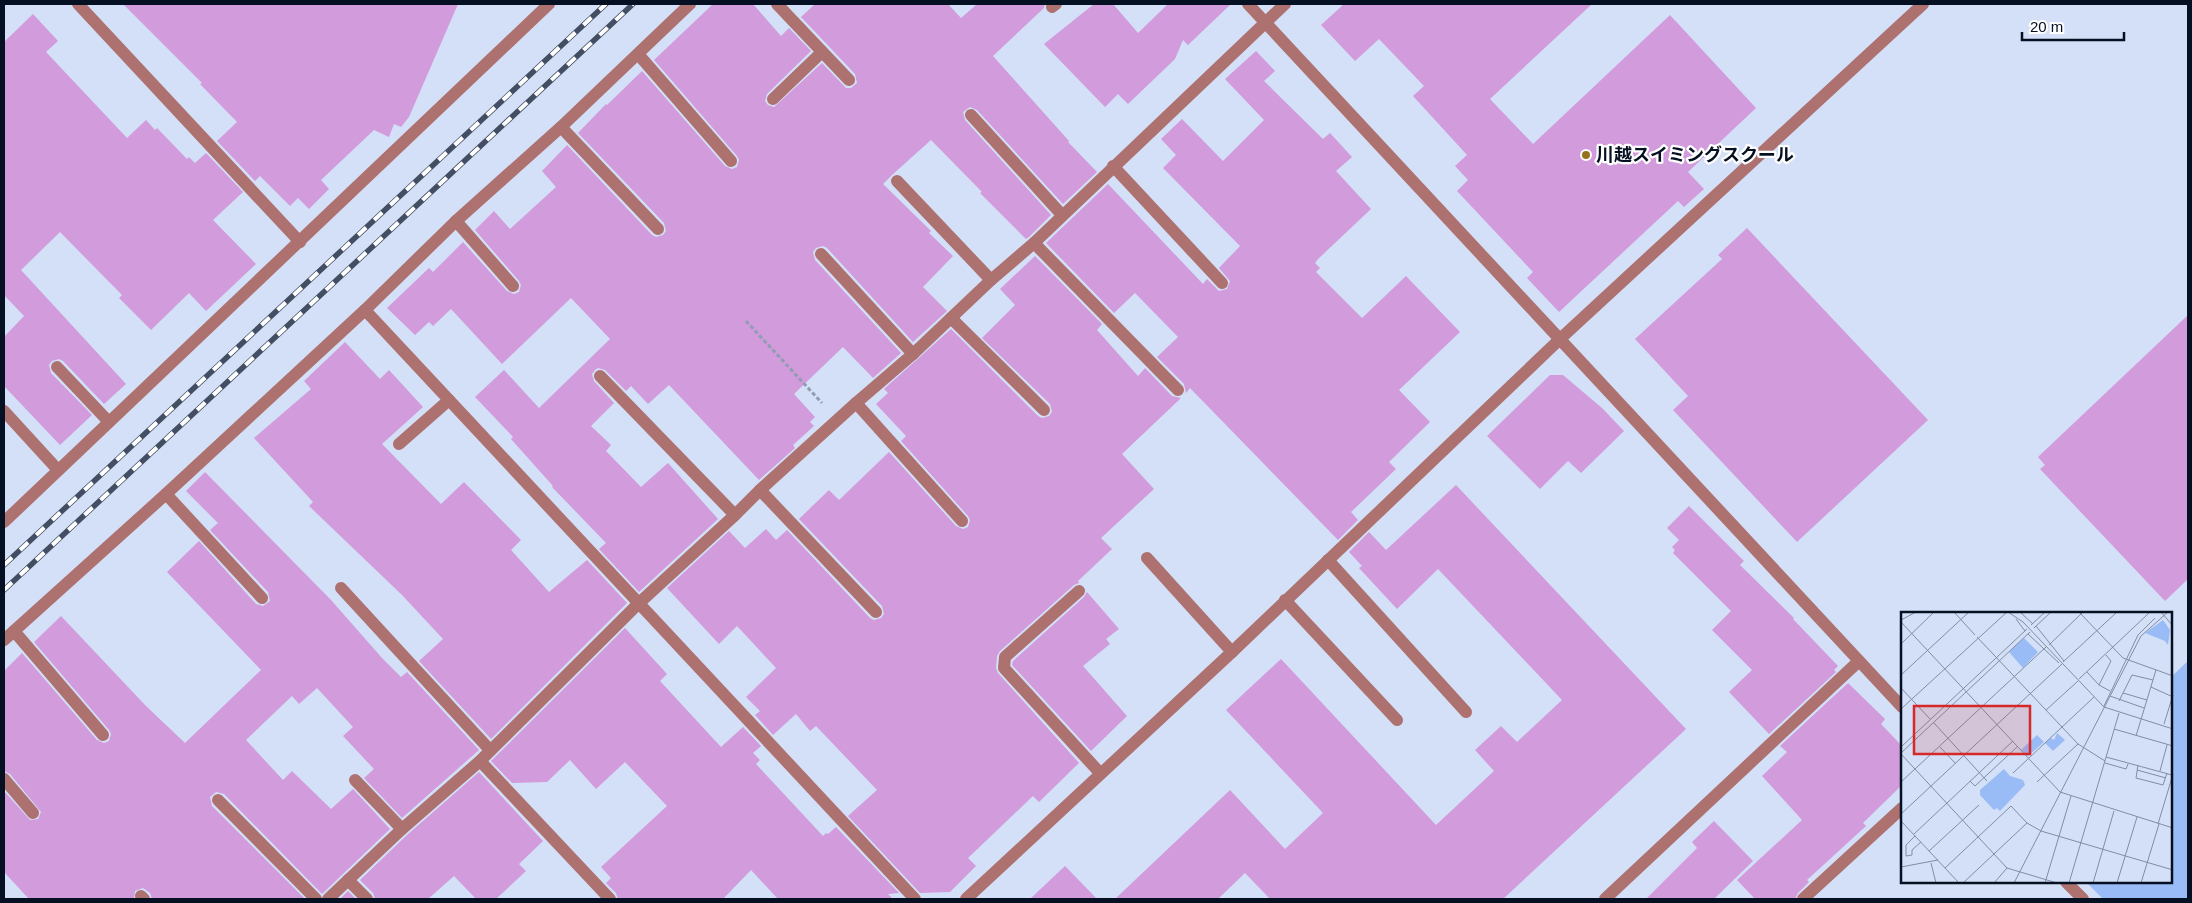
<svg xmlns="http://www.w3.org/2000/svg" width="2192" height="903" font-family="Helvetica,'Noto Sans JP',sans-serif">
<rect width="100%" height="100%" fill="#d3e0f7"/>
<!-- green -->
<path fill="#99bcf7" d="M2188 661V899H2103L2086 882H2171V677Z"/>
<!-- building -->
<g fill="#d29bdc">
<path d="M123 4H458L409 117 401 127 394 124 389 137 374 130 321 180 329 189 309 209 298 198 290 206 260 176 255 181 217 141 237 122 200 84 202 83Z"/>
<path d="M713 4H753L781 36 789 28 811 51 767 94 765 101 768 105 774 107 822 63 846 88H851L857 83 855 74 801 17 815 4H948L961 18 977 4H1045L1044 8 993 56 1069 141 1068 142 1097 172 1063 204 977 110 970 107 963 112 965 120 1051 215 1029 237 1026 239 980 193 982 192 931 140 892 175 883 184 931 231 929 233 953 256 923 287 947 311 913 342 827 248 823 246 816 248 813 252 815 260 901 353 873 378 843 347 794 394 815 417 810 422 814 426 793 445 795 448 759 480 669 385 648 404 631 386 626 391 605 370 598 368 595 370 592 374 594 381 614 403 591 426 611 445 606 451 641 487 668 463 718 519 639 592 599 549 606 543 552 487 553 486 511 439 513 437 475 397 504 370 539 408 610 339 571 298 502 364 451 309 433 326 429 322 415 335 387 308 429 268 433 272 463 242 507 291 514 294 519 292 521 285 519 281 475 230 494 211 510 229 556 187 542 171 567 145 652 235 656 237 663 235 666 231 664 223 578 133 606 104 607 105 642 71 725 166 732 169 737 167 739 160 737 156 654 60Z"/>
<path d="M1094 4H1113L1138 33 1168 4H1231L1188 45 1183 40 1175 59 1128 104 1118 94 1105 107 1044 44Z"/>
<path d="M1344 4H1592L1490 99 1533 144 1670 15 1756 108 1688 172 1704 189 1684 207 1678 201 1559 312 1527 278 1533 272 1457 191 1468 180 1455 166 1467 155 1413 96 1424 86 1379 39 1355 61 1321 25Z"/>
<path d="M33 14 58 41 46 52 127 138 146 120 155 130 157 128 187 159 189 157 195 163 206 153 243 192 213 220 256 264 206 311 189 293 151 330 119 298 122 295 60 232 21 270 126 384 104 404 63 361 59 359 52 361 49 365 51 373 92 415 60 445 4 386V337L24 316 4 295V42Z"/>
<path d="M1256 51 1275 71 1264 81 1323 139 1330 133 1352 157 1336 171 1371 209 1318 259 1315 263 1320 268 1316 272 1362 318 1406 276 1460 332 1399 390 1430 422 1389 462 1396 469 1351 512 1358 520 1338 540 1190 388 1186 393 1184 384 1157 357 1178 337 1135 293 1114 313 1046 243 1108 184 1203 284 1207 279 1219 291 1227 289 1230 281 1219 268 1240 246 1163 168 1176 155 1161 139 1182 119 1223 161 1264 120 1225 79Z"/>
<path d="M1747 228 1928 420 1797 542 1673 410 1688 396 1635 339 1722 259 1718 255Z"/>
<path d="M1035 256 1102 324 1097 330 1138 376 1145 368 1172 396 1181 398 1122 454 1154 489 1101 538 1112 549 1078 581 1079 583 1074 585 1000 651 997 656 996 668 998 673 1079 763 1039 802 1033 796 968 858 976 866 950 892 920 893 848 816 877 790 816 726 810 731 796 714 773 735 755 715 760 711 746 697 776 668 737 626 719 644 667 588 729 531 745 548 766 529 776 540 787 530 870 618 874 620 881 618 884 614 882 606 799 519 829 490 839 500 889 452 956 526 963 529 968 527 970 520 968 516 901 441 906 436 876 404 888 393 884 389 951 329 1038 416 1042 418 1049 416 1052 412 1050 404 982 338 1015 305 1000 289Z"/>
<path d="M2188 315V579L2165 601 2040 469 2045 465 2038 457Z"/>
<path d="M345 342 380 379 389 370 423 407 382 444 441 504 464 482 521 540 511 550 549 592 587 560 627 603 491 739 419 661 443 639 402 595 309 506 313 502 254 438 311 389 304 381Z"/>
<path d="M1550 375H1563L1602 408 1624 431 1581 473 1568 461 1540 489 1487 436Z"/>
<path d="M205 472 331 600 382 658 401 677 407 672 479 750 402 818 364 778 374 769 343 736 353 727 317 688 299 704 292 696 246 740 283 780 292 771 331 809 353 789 390 829 322 894 224 794 216 792 210 797 212 806 305 899H152L150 893 143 888 135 891 134 899H29L4 872V791L30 820 38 819 41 812 10 774 4 771V671L22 653 97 740 104 743 109 741 111 734 109 730 34 642 61 616 146 706 185 743 261 670 167 572 199 541 256 604 263 606 270 601 268 592 210 530 218 523 186 491Z"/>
<path d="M1456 485 1686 729 1503 899H1270L1245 873 1218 899H1115L1230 790 1285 849 1323 813 1226 710 1281 659 1436 825 1494 771 1475 750 1501 726 1517 742 1562 700 1438 569 1397 609 1359 568 1362 566 1349 552 1369 532 1386 550Z"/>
<path d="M1689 506 1744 561 1740 565 1794 618 1793 619 1838 666 1834 670 1836 672 1769 734 1729 692 1752 670 1712 630 1731 611 1673 553 1675 550 1672 547 1679 540 1667 528Z"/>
<path d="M1087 592 1119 629 1106 639 1110 644 1083 666 1127 716 1091 751 1012 665 1013 661 1084 597Z"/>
<path d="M625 628 667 674 660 681 721 747 743 727 761 746 753 753 760 760 756 764 823 836 826 833 828 834 836 827 899 893 888 894 893 899H778L751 870 723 899H618L616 893 606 883 611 878 601 867 667 806 625 762 596 789 570 760 547 782 512 783 491 761Z"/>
<path d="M1848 683 1885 719 1881 724 1902 746V785L1863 823 1866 826 1807 880 1809 882 1798 893 1795 899H1755L1737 880 1802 820 1762 776 1787 752 1780 746Z"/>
<path d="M479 772 543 841 519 864 526 871 496 899H476L454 876 428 899H375L373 893 360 880 407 835Z"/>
<path d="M1714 821 1753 861 1714 899H1646L1697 848 1692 842Z"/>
<path d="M1065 866 1097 899H1030Z"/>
<path d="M348 891 356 899H340Z"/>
</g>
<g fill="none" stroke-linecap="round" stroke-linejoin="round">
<!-- path -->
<path stroke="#909cb2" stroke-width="3" stroke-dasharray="4 2.5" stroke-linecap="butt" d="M746 321 822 403"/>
<!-- service -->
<g stroke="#ad7170" stroke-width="12">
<path d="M777 4 849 80"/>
<path d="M1052 7 1056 4"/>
<path d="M638 54 731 161"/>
<path d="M773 99 822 52"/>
<path d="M971 115 1062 215"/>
<path d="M561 127 658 229"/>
<path d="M1113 166 1222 283"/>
<path d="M897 181 991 280"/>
<path d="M456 221 513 286"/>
<path d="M1034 243 1178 390"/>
<path d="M821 254 913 354"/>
<path d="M951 318 1044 410"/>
<path d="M57 367 109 422"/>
<path d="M600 376 735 515"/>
<path d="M856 403 962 521"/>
<path d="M4 411 58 470"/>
<path d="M399 444 449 400"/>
<path d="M760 490 876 612"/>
<path d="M166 494 262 598"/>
<path d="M1147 558 1232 652"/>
<path d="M1328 560 1466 712"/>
<path d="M341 588 490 750"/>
<path d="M1079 591 1005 657 1004 668 1100 773"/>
<path d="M1285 600 1397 720"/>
<path d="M14 631 103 735"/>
<path d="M4 779 33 813"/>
<path d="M355 780 402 829"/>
<path d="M218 800 316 899"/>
<path d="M348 880 367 899"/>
<path d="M141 896 144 899"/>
</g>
<!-- minor -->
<g stroke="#ad7170" stroke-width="12">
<path d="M78 4 300 242"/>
<path d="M1248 4 1902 707"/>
<path d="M365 310 915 899"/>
<path d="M4 522 549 4"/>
<path d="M4 640 166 494 365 310 456 221 561 127 690 4"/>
<path d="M480 761 610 899"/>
<path d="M2066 882 2083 899"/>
<path d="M328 899 402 829 480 761 638 604 735 515 760 490 856 403 913 354 991 280 1034 243 1285 4"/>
<path d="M966 899 1232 652 1560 339 1923 4"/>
<path d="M1605 899 1859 661"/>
<path d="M1803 899 1902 808"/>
</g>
<!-- rail casing -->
<g stroke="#434e62" stroke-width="5.5">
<g id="rail">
<path d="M4 565 606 4"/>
<path d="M4 590 633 4"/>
</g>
</g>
<!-- rail -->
<use href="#rail" stroke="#fff" stroke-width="4" stroke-dasharray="11" stroke-linecap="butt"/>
</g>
<!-- markers -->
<circle fill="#99711e" stroke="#fff" stroke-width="2" cx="1586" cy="155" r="5"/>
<g text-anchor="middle" stroke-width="4.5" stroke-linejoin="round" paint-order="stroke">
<!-- poi labels -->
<g font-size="18" font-weight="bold" fill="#061023" stroke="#fff" text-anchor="start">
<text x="1596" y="161">川越スイミングスクール</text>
</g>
</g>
<!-- overview -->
<g transform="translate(1901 612)">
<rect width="271" height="271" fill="#d3e0f7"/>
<path d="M262 8 269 18 267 33 264 29 244 21ZM123 26 137 40 122 56 108 40ZM156 121 164 128 152 139 144 131 150 126 153 128ZM136 123 143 130 127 144 120 138ZM103 157 109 164 122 168 124 173 99 199 96 196 93 198 79 183V178Z" fill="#99bcf7"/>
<path fill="none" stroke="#818da2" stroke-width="1" d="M53 0 74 23M107 0 122 10 203 95 272 117M119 0 132 12M178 0 222 46 272 64M260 0 272 14M115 7 124 19M0 8 15 0M0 10 159 180 272 216M130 13 144 0M135 14 163 49M133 16 150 0M127 22 158 51M76 25 177 132 204 149M0 32 33 0M148 33 182 0M162 50 216 0M186 60 198 73 209 79M0 63 68 0M178 67 249 0M198 73 210 49 205 43M250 75 272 85M0 76 29 107M222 81 246 88M209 84 243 96M218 89 231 63 252 68M203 94 237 23 254 6M0 97 106 0M145 98 177 69M33 111 86 169M263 112 272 83M213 117 272 134M235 124 255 58M0 135 126 17M39 135 54 151M0 141 129 20M0 142 106 256 156 271M205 145 271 163M204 151 225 157 227 152M237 153 235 166 262 173 266 161M236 158 265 166M259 159 266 133M112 161 193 85M69 169 74 174 116 135M0 170 145 35M136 170 177 132M0 202 161 52M0 209 58 271M257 212 272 162M13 222 112 129M14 224 5 233V244L11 243V238L20 230M28 239 78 193M30 251 35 271M0 255 37 248M44 256 110 194 126 211 140 219 272 258M62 271 126 211M93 271 106 256M113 271 240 24 267 0M144 271 170 184M168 271 218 101M192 271 213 199M216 271 236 205M240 271 258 212"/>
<path fill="#d62828" fill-opacity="0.15" stroke="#d62828" stroke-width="2.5" d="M13 94H129V142H13Z"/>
<rect width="271" height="271" fill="none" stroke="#061023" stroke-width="2.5"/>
</g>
<!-- border -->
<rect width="2192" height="903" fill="none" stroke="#061023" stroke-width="10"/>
<!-- scale -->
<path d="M2022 32v8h102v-8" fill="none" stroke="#061023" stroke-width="2.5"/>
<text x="2030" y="32" font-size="15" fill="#061023" stroke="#ffffff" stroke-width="4" paint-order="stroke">20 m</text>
</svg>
